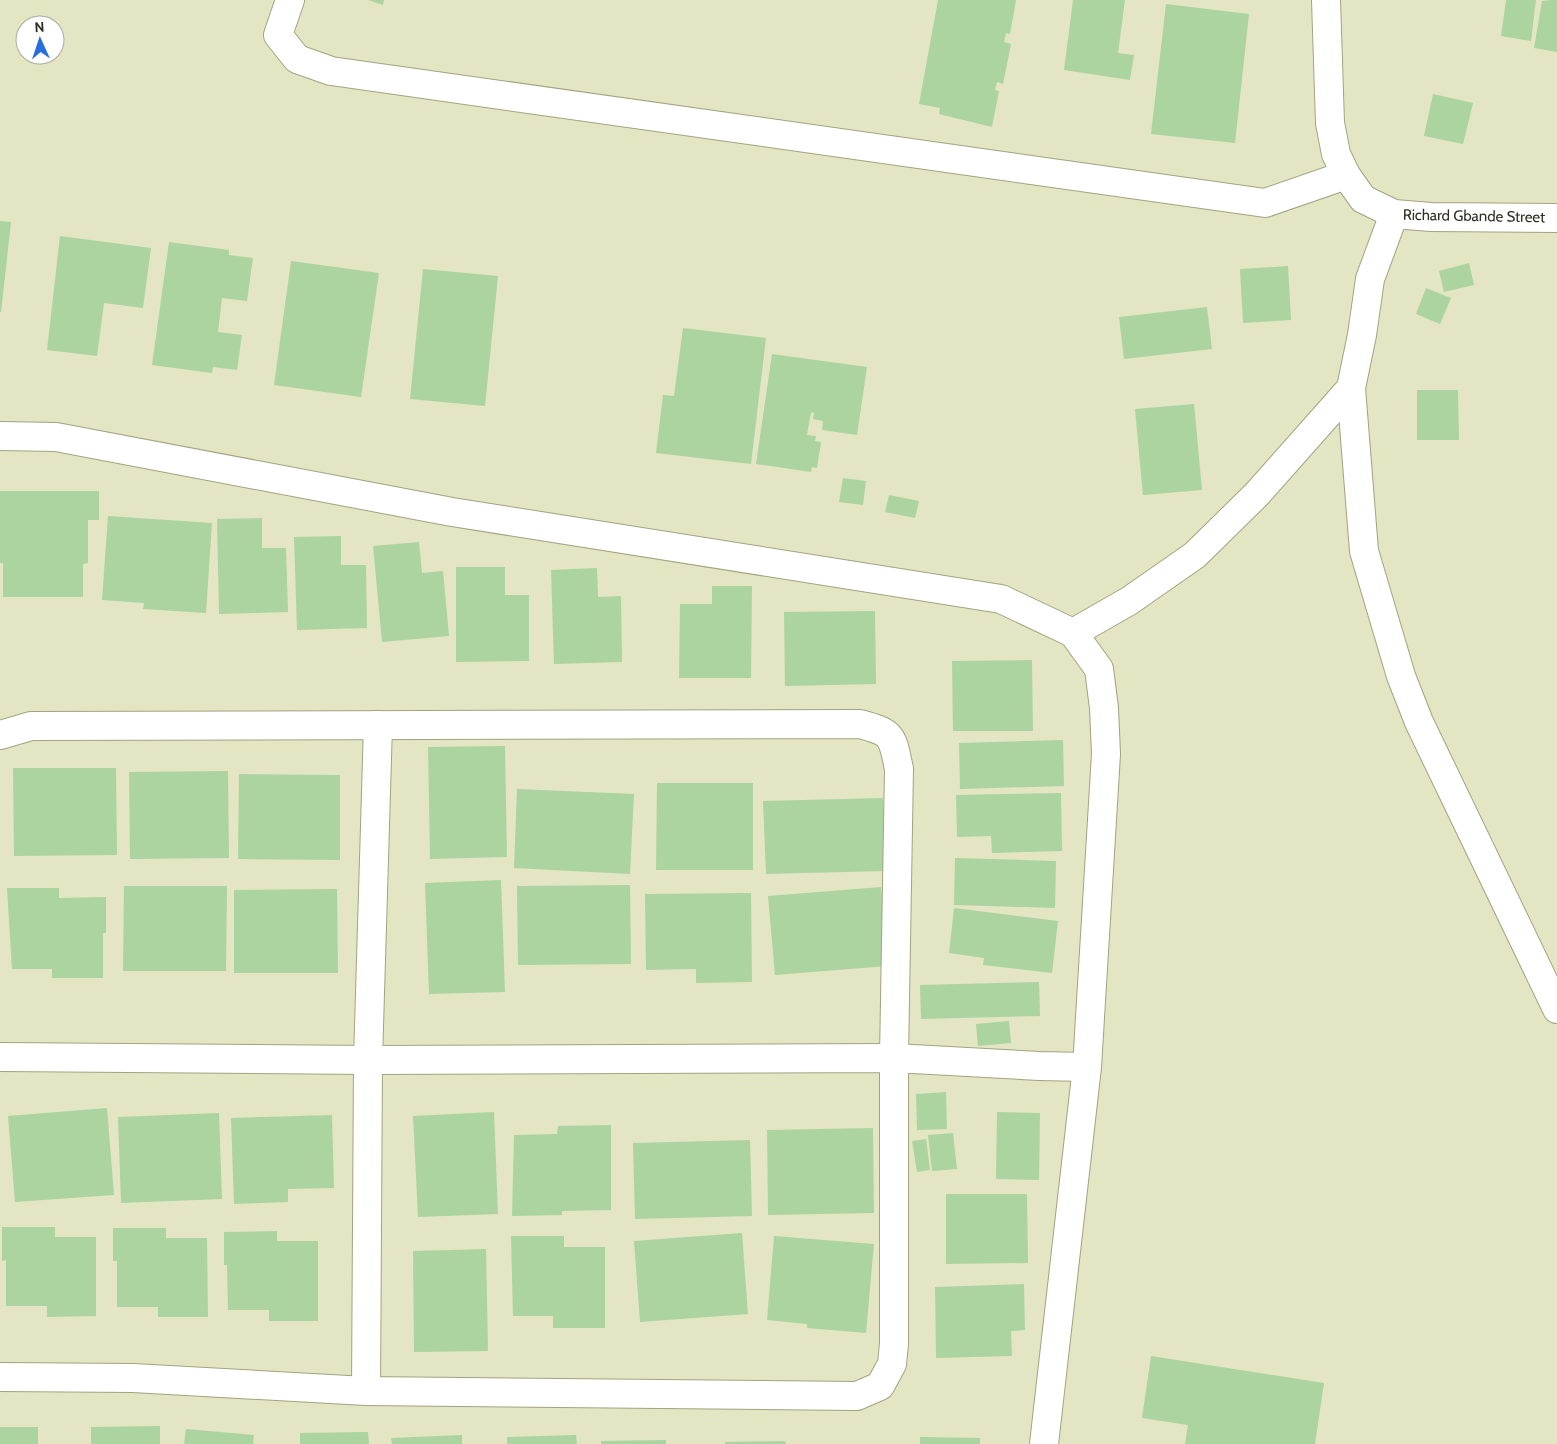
<svg xmlns="http://www.w3.org/2000/svg" width="1557" height="1444" font-family="Cabin,sans-serif">
<rect width="100%" height="100%" fill="#e4e5c2"/>
<!-- building -->
<g fill="#abd4a1">
<path d="M368 0H384L383 5Z"/>
<path d="M938 0H1016L1010 34 1006 33 1004 42 1011 44 1003 84 997 82 995 90 999 91 992 127 939 114 940 108 919 104Z"/>
<path d="M1073 0H1125L1118 53 1134 55 1130 80 1064 70Z"/>
<path d="M1506 0H1536L1531 41 1501 36Z"/>
<path d="M1551 0H1557V52L1534 48 1542 1Z"/>
<path d="M1166 4 1249 14 1235 143 1151 134Z"/>
<path d="M1433 94 1473 103 1463 144 1424 136Z"/>
<path d="M0 221 11 222 1 312H0Z"/>
<path d="M60 236 151 248 143 308 104 303 97 356 47 350Z"/>
<path d="M169 242 229 250V255L253 258 247 301 222 298 218 332 242 335 237 370 213 367 212 373 152 365Z"/>
<path d="M291 261 379 273 361 397 274 385Z"/>
<path d="M1469 263 1474 285 1444 292 1439 271Z"/>
<path d="M1288 266 1291 320 1243 323 1240 269Z"/>
<path d="M423 269 498 276 485 406 410 399Z"/>
<path d="M1426 288 1451 298 1440 324 1416 314Z"/>
<path d="M1207 307 1212 349 1124 359 1119 317Z"/>
<path d="M683 328 766 338 751 464 656 453 663 395 674 396Z"/>
<path d="M772 354 867 367 857 435 822 430 823 421 813 419 814 413 811 412 807 435 816 436 815 441 821 442 817 468 812 467 811 472 756 464Z"/>
<path d="M1417 390H1458L1459 440H1417Z"/>
<path d="M1194 404 1202 490 1143 495 1135 409Z"/>
<path d="M843 478 866 481 863 505 839 502Z"/>
<path d="M0 491H99V520H88V563L83 564V597H3V563H0Z"/>
<path d="M889 495 919 501 915 518 885 512Z"/>
<path d="M108 516 212 523 206 613 143 609 144 603 102 600Z"/>
<path d="M262 518V548H286L288 612 219 614 217 519Z"/>
<path d="M341 536V565H366L367 628 297 630 294 537Z"/>
<path d="M419 542 422 573 443 571 449 636 382 642 373 546Z"/>
<path d="M456 567H505V595H529V661L456 662Z"/>
<path d="M597 568 598 597 621 596 622 662 554 664 551 570Z"/>
<path d="M712 586H752L751 678H679L680 604H712Z"/>
<path d="M875 611 876 684 785 686 784 612Z"/>
<path d="M1032 660 1033 731H953L952 661Z"/>
<path d="M1063 740 1064 786 960 789 959 743Z"/>
<path d="M505 746 507 857 430 859 428 747Z"/>
<path d="M13 768H116L117 855 14 856Z"/>
<path d="M228 771 229 858 130 859 129 772Z"/>
<path d="M239 774 340 775V860L238 859Z"/>
<path d="M657 783H753V870H656Z"/>
<path d="M517 789 634 794 630 874 514 868Z"/>
<path d="M1061 793 1062 851 992 853 991 836 957 837 956 795Z"/>
<path d="M883 798 885 871 766 874 763 801Z"/>
<path d="M955 858 1056 861 1055 908 954 905Z"/>
<path d="M501 880 505 992 429 994 425 883Z"/>
<path d="M630 885 631 964 518 965 517 886Z"/>
<path d="M124 886H227L226 971H123Z"/>
<path d="M881 887 887 966 775 975 768 896Z"/>
<path d="M7 888H59V898L106 897V933H103V978H52V969H12Z"/>
<path d="M337 889 338 973H234V890Z"/>
<path d="M751 893 752 982 696 983V969L646 970 645 894Z"/>
<path d="M954 908 1058 921 1052 973 983 965 984 958 949 953Z"/>
<path d="M1039 982 1040 1016 921 1019 920 985Z"/>
<path d="M1009 1021 1011 1043 978 1046 976 1024Z"/>
<path d="M946 1092 947 1129 917 1130 916 1094Z"/>
<path d="M107 1108 114 1195 15 1202 8 1116Z"/>
<path d="M494 1112 498 1214 418 1217 413 1116Z"/>
<path d="M997 1112 1040 1113 1039 1180 996 1179Z"/>
<path d="M219 1113 222 1199 121 1203 118 1117Z"/>
<path d="M332 1115 334 1188 288 1189V1202L234 1204 231 1118Z"/>
<path d="M611 1125V1210L562 1211V1215L512 1216 514 1135 557 1134 558 1126Z"/>
<path d="M873 1128 874 1213 768 1215 767 1130Z"/>
<path d="M953 1133 957 1169 932 1171 928 1135Z"/>
<path d="M926 1139 930 1170 917 1172 912 1141Z"/>
<path d="M750 1140 752 1216 635 1219 633 1143Z"/>
<path d="M946 1194H1027L1028 1263 946 1264Z"/>
<path d="M2 1227H55V1237H96V1316L47 1317V1306H6V1260L2 1261Z"/>
<path d="M113 1228H166V1238H207L208 1317H158V1307H117V1261H113Z"/>
<path d="M277 1231V1241H318V1321H269V1310H228L227 1265H224V1232Z"/>
<path d="M742 1233 748 1314 640 1322 634 1241Z"/>
<path d="M511 1236H564V1247H605V1328H553V1316H513Z"/>
<path d="M774 1236 874 1244 866 1333 807 1328V1324L767 1320Z"/>
<path d="M486 1249 488 1351 414 1352 413 1251Z"/>
<path d="M1024 1284 1025 1330 1011 1331 1012 1356 936 1358 935 1287Z"/>
<path d="M1151 1356 1324 1383 1315 1444H1185L1188 1425 1142 1418Z"/>
<path d="M160 1426V1444H91V1427Z"/>
<rect x="0" y="1427" width="38" height="17"/>
<path d="M186 1429 254 1435 253 1444H184Z"/>
<path d="M368 1432 369 1444H300V1433Z"/>
<path d="M462 1435V1444H392L391 1438Z"/>
<path d="M576 1435 577 1444H507V1437Z"/>
<path d="M920 1437 980 1438V1444H920Z"/>
<path d="M666 1440V1444H601V1441Z"/>
<path d="M785 1441 786 1444H725V1442Z"/>
</g>
<g fill="none" stroke-linecap="round" stroke-linejoin="round">
<!-- street casing -->
<g stroke="#a2a382" stroke-width="30">
<g id="street">
<path d="M290 0 278 35 297 59 331 71 1265 203 1346 175"/>
<path d="M1394 214 1370 279 1362 335 1351 388 1364 551 1401 676 1419 722 1557 1009"/>
<path d="M0 436 56 437 452 512 1001 599 1073 633 1129 601 1195 555 1257 494 1351 388"/>
<path d="M0 735 31 726 860 724C894 733 892 736 899 769L894 1058V1344L892 1364 880 1386 857 1396 366 1391 133 1378 0 1377"/>
<path d="M0 1057 368 1060 894 1058 1039 1066 1087 1067"/>
<path d="M366 1391 368 1060 378 725"/>
<path d="M1044 1444 1087 1067 1106 754 1104 708 1099 669 1073 633"/>
</g>
</g>
<!-- secondary casing -->
<g stroke="#a2a382" stroke-width="30">
<path id="secondary" d="M1326 0 1330 123 1336 154 1346 175 1363 199 1394 214 1431 217 1557 218"/>
</g>
<!-- street -->
<use href="#street" stroke="#fff" stroke-width="28"/>
<!-- secondary -->
<use href="#secondary" stroke="#fff" stroke-width="28"/>
</g>
<g text-anchor="middle" stroke-width="4.5" stroke-linejoin="round" paint-order="stroke">
<!-- street labels -->
<g font-size="15" fill="#2e2e21" stroke="#fff">
<text transform="translate(1474 216) rotate(1)" y="5">Richard Gbande Street</text>
</g>
</g>
<!-- north arrow -->
<g transform="translate(40 40) rotate(357)"><circle r="24" fill="#ffffff" stroke="#ababa6"/>
<path d="M0-4L9 19L0 12L-9 19Z" fill="#296fdb"/>
<text y="-8" font-size="14" font-weight="bold" text-anchor="middle" fill="#2e2e21">N</text>
</g>
</svg>
